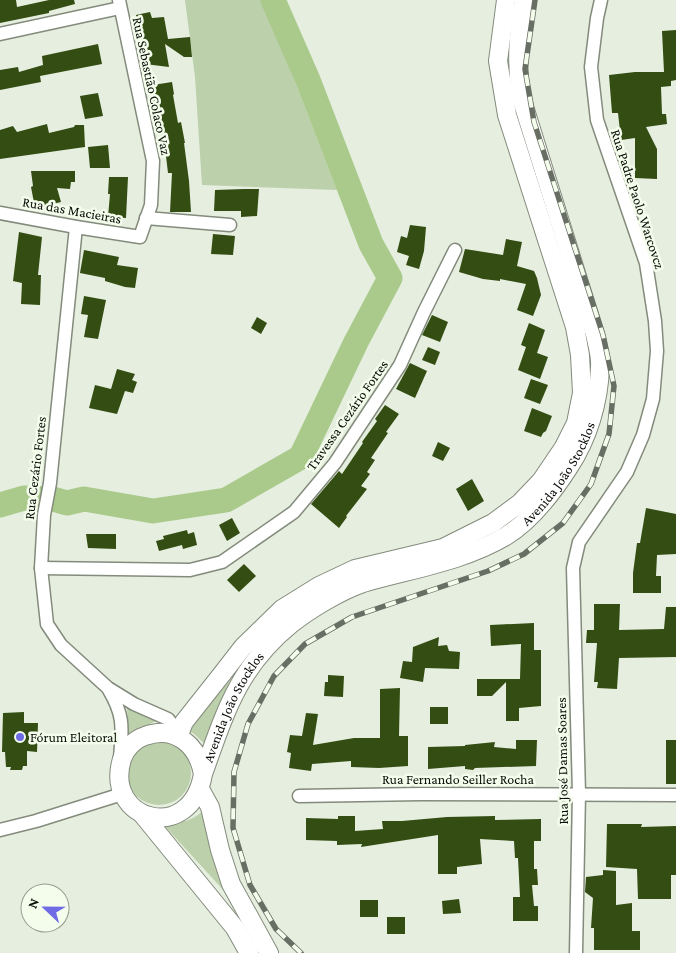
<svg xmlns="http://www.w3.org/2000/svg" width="676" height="953" font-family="'Crimson Pro',serif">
<rect width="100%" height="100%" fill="#e6efdf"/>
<!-- green -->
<g fill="#bcd0ab">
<path d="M185 0H264L337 190 202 185 195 77Z"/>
<path d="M237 673 207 746 193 733 185 730Z"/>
<path d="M127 707 156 721 128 735Z"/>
<circle cx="159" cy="773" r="32"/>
<path d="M206 807 226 893 162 823C180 823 194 822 206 807Z"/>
</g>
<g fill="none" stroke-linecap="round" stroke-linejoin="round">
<!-- river -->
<path stroke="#aaca8c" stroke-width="25" d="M0 505 24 498 53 499 67 503 84 499 153 511 226 500 301 457 356 342 390 278 371 244 308 80 273 0"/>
</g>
<!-- building -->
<g fill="#334d12">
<path d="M0 0H16L17 7 49 0H74L75 4 49 11V13L0 23Z"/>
<path d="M150 12 152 18 164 17 168 39 190 37 192 57H184L165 44 169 67 145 64 143 46 136 15Z"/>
<path d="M676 30V80L671 81V86L661 87 662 114H666L667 124 646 127 657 149V179L635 178V138L621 140 618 113H612L609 75 635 72H664L662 31Z"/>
<path d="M98 44 102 64 40 76 41 82 0 90V70L18 67 19 72 43 65 42 56Z"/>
<path d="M172 82 174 94 173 95 178 123 181 122 185 143H184L189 181 191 212H170L172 173H168L166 156 160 132 159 108H153L150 89H153V85Z"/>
<path d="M98 93 103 116 85 119 80 96Z"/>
<path d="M47 124 49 133 74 127 75 125H84L85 147 0 159V130L13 126 17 132Z"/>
<path d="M108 145 110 168H90L88 147Z"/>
<path d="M31 171H75V182H71L70 189 57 188 61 202 35 208 31 187 33 186Z"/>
<path d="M109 177H128L126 218 108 217 110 194H108Z"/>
<path d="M244 189H259L257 216 241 217V211H214L215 190Z"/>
<path d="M410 225 426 227 424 251 419 269 406 265 409 256 397 252 401 236 407 238Z"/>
<path d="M19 232 42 237 38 275H41L40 305 21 304 22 283 13 281Z"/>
<path d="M213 234 235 236 233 255 211 254Z"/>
<path d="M506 239 522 242 517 266 534 271 537 278 541 295 533 316 517 310 526 284 500 279V281L483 279 459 272 465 249 503 255Z"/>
<path d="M84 250 119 257 117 265 138 268 135 288 125 287 105 281V278L80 273Z"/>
<path d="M84 296 106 300 98 339 84 337 88 315 81 314Z"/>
<path d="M432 315 448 322 440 342 422 335Z"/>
<path d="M257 317 267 323 261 334 251 328Z"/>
<path d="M529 323 545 330 537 353 548 357 540 379 518 370 526 347 521 345Z"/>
<path d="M428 347 440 352 435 365 422 360Z"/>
<path d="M410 363 427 371 415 398 396 389Z"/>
<path d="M117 369 135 374 132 380 137 382 133 393 125 391 117 414 89 408 95 385 111 389Z"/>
<path d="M531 379 548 385 540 404 524 398Z"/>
<path d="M385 405 399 414 386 432 388 433 371 458 375 460 367 472 370 474 361 486 367 489 346 516 347 517 339 528 311 504 339 471 342 474 363 443 362 442 377 421 375 419Z"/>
<path d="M532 408 552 416 546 431 543 433 541 437 524 431Z"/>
<path d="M438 442 450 448 443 461 432 456Z"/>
<path d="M472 479 484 501 468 511 456 489Z"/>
<path d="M646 508 676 514V554L657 555 656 576H661V593H633V573L637 543H640Z"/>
<path d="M232 518 240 533 227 541 219 525Z"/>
<path d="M187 530 188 534 194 532 197 545 183 549 182 545 159 551 156 541 164 539 163 536Z"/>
<path d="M86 534H116V549L88 548Z"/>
<path d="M244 564 256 576 239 592 227 580Z"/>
<path d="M594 604H620L619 630 664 629 666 607H676V657L619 658 617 689 597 688 598 682H594L597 643H586L587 630H594Z"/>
<path d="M534 623V650H541V706L519 708V721H506V682L492 696H477V679H520L521 644 491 646 490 625Z"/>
<path d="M439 637 438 646 447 645 449 651 460 652 459 669 425 668 423 682 400 678 403 661 412 662 413 647Z"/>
<path d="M328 675 344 676 343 697 324 696 325 682H328Z"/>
<path d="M400 688 399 736H408V766L379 768 351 767V761L312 764 311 771 289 768 291 753 287 752 290 735 302 736 306 713 318 714 313 745 354 738H380V689Z"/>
<rect x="430" y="707" width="18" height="17"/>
<path d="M24 712V723H38L37 752 27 751V766H23L22 770H10L11 767H6L5 752H2L3 713Z"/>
<path d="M516 740H537L536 766 475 768 473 770 465 769V766L428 769V747L465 746V745L495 742 494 747 516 749Z"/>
<rect x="666" y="740" width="10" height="44"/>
<path d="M338 816H355V831L383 829 382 821H402L447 817 495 816V820L541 819V841H534V869H537L538 885H532L534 906H538V921H513V897H520L518 858H515L514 841 480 839 482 864 457 867V874H438V835L361 847 362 844 337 845V841L306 840V818L338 819Z"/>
<path d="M607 824H642L641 827 676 826V875H671V899H638L637 869 606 867Z"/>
<path d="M603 870 616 871V905L632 903V931H640V950H594V928H591L593 898 585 892 586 877 603 875Z"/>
<path d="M459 899 461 913 443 914 442 901Z"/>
<rect x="360" y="900" width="18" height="17"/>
<rect x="387" y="917" width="18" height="17"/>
</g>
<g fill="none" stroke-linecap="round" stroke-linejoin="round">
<!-- minor casing -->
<g stroke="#838b7c" stroke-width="15">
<g id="minor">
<path d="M0 34 120 8"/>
<path d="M0 213 76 227 140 237 151 205 153 161 119 0"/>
<path d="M146 218 230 225"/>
<path d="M76 227 50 483 44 515 41 568 47 624 61 645 108 688 134 704 168 719 172 724 174 736"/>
<path d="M41 568 190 570 222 562 294 512 335 463 400 365 424 312 455 250"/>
<path d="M109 690C125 717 122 729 120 759"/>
<path d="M299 796 421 794 676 795"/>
<path d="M0 830 36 821 122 794"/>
<path d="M576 953 579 793 573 568 579 542 627 472 643 435 653 399 657 351 655 321 646 263 597 120 591 67 597 18 601 0"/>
</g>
</g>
<!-- secondary casing -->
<g stroke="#838b7c" stroke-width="20">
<g id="secondary">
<path d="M178 737 184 722 222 674 243 647 282 609 319 586 355 569 443 548 493 523 520 503 541 481 564 447 576 423 582 393 580 355 575 327 507 115 498 61 506 0"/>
<path id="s1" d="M203 774C198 746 176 725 145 736 135 739 125 749 122 759 103 821 191 845 203 774 225 713 238 667 291 624 310 609 340 591 363 583 411 569 462 562 506 536 532 520 553 492 569 467 588 438 599 402 600 367 601 356 597 344 595 334L521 97C516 63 518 34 524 0"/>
<path d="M200 789 210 807 220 850 231 884 269 953"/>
<path d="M142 814 235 928 249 953"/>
</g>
</g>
<!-- minor -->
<use href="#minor" stroke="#fff" stroke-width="12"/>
<!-- secondary -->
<use href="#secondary" stroke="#fff" stroke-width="18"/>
<!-- rail casing -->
<g stroke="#696e64" stroke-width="5.5">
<path id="rail" d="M301 953 276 929 250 885 233 828 234 772 248 724 274 676 305 644 352 617 488 571 524 554 563 523 591 484 609 434 614 386 603 335 534 122 525 69 535 0"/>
</g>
<!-- rail -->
<use href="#rail" stroke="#f4fdec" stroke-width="4" stroke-dasharray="11" stroke-linecap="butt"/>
</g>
<!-- markers -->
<circle fill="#6e6be5" stroke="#f4fdec" stroke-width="2" cx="20" cy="737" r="5"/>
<g text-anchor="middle" stroke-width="5" stroke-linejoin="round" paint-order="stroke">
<!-- street labels -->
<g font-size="14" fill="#090c07" stroke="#f4fdec">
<text transform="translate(152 86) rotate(78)" y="5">Rua Sebastião Colaco Vaz</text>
<text transform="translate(638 199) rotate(72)" y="5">Rua Padre Paolo Warcovcz</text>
<text transform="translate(72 210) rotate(10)" y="5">Rua das Macieiras</text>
<text transform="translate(347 415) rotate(-55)" y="5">Travessa Cezário Fortes</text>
<text transform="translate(35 468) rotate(-83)" y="5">Rua Cezário Fortes</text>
<text dy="5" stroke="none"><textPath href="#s1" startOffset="756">Avenida João Stocklos</textPath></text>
<text dy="5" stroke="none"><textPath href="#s1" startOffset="336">Avenida João Stocklos</textPath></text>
<text transform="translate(562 761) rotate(-91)" y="5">Rua José Damas Soares</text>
<text x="458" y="784">Rua Fernando Seiller Rocha</text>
</g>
<!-- poi labels -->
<g font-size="14" fill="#090c07" stroke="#f4fdec" text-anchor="start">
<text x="30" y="742">Fórum Eleitoral</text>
</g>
</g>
<!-- north arrow -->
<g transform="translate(45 908) rotate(292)"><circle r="24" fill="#f4fdec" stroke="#969d90"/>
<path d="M0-4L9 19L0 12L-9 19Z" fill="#6e6be5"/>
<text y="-8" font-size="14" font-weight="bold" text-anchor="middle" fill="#090c07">N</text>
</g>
</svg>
